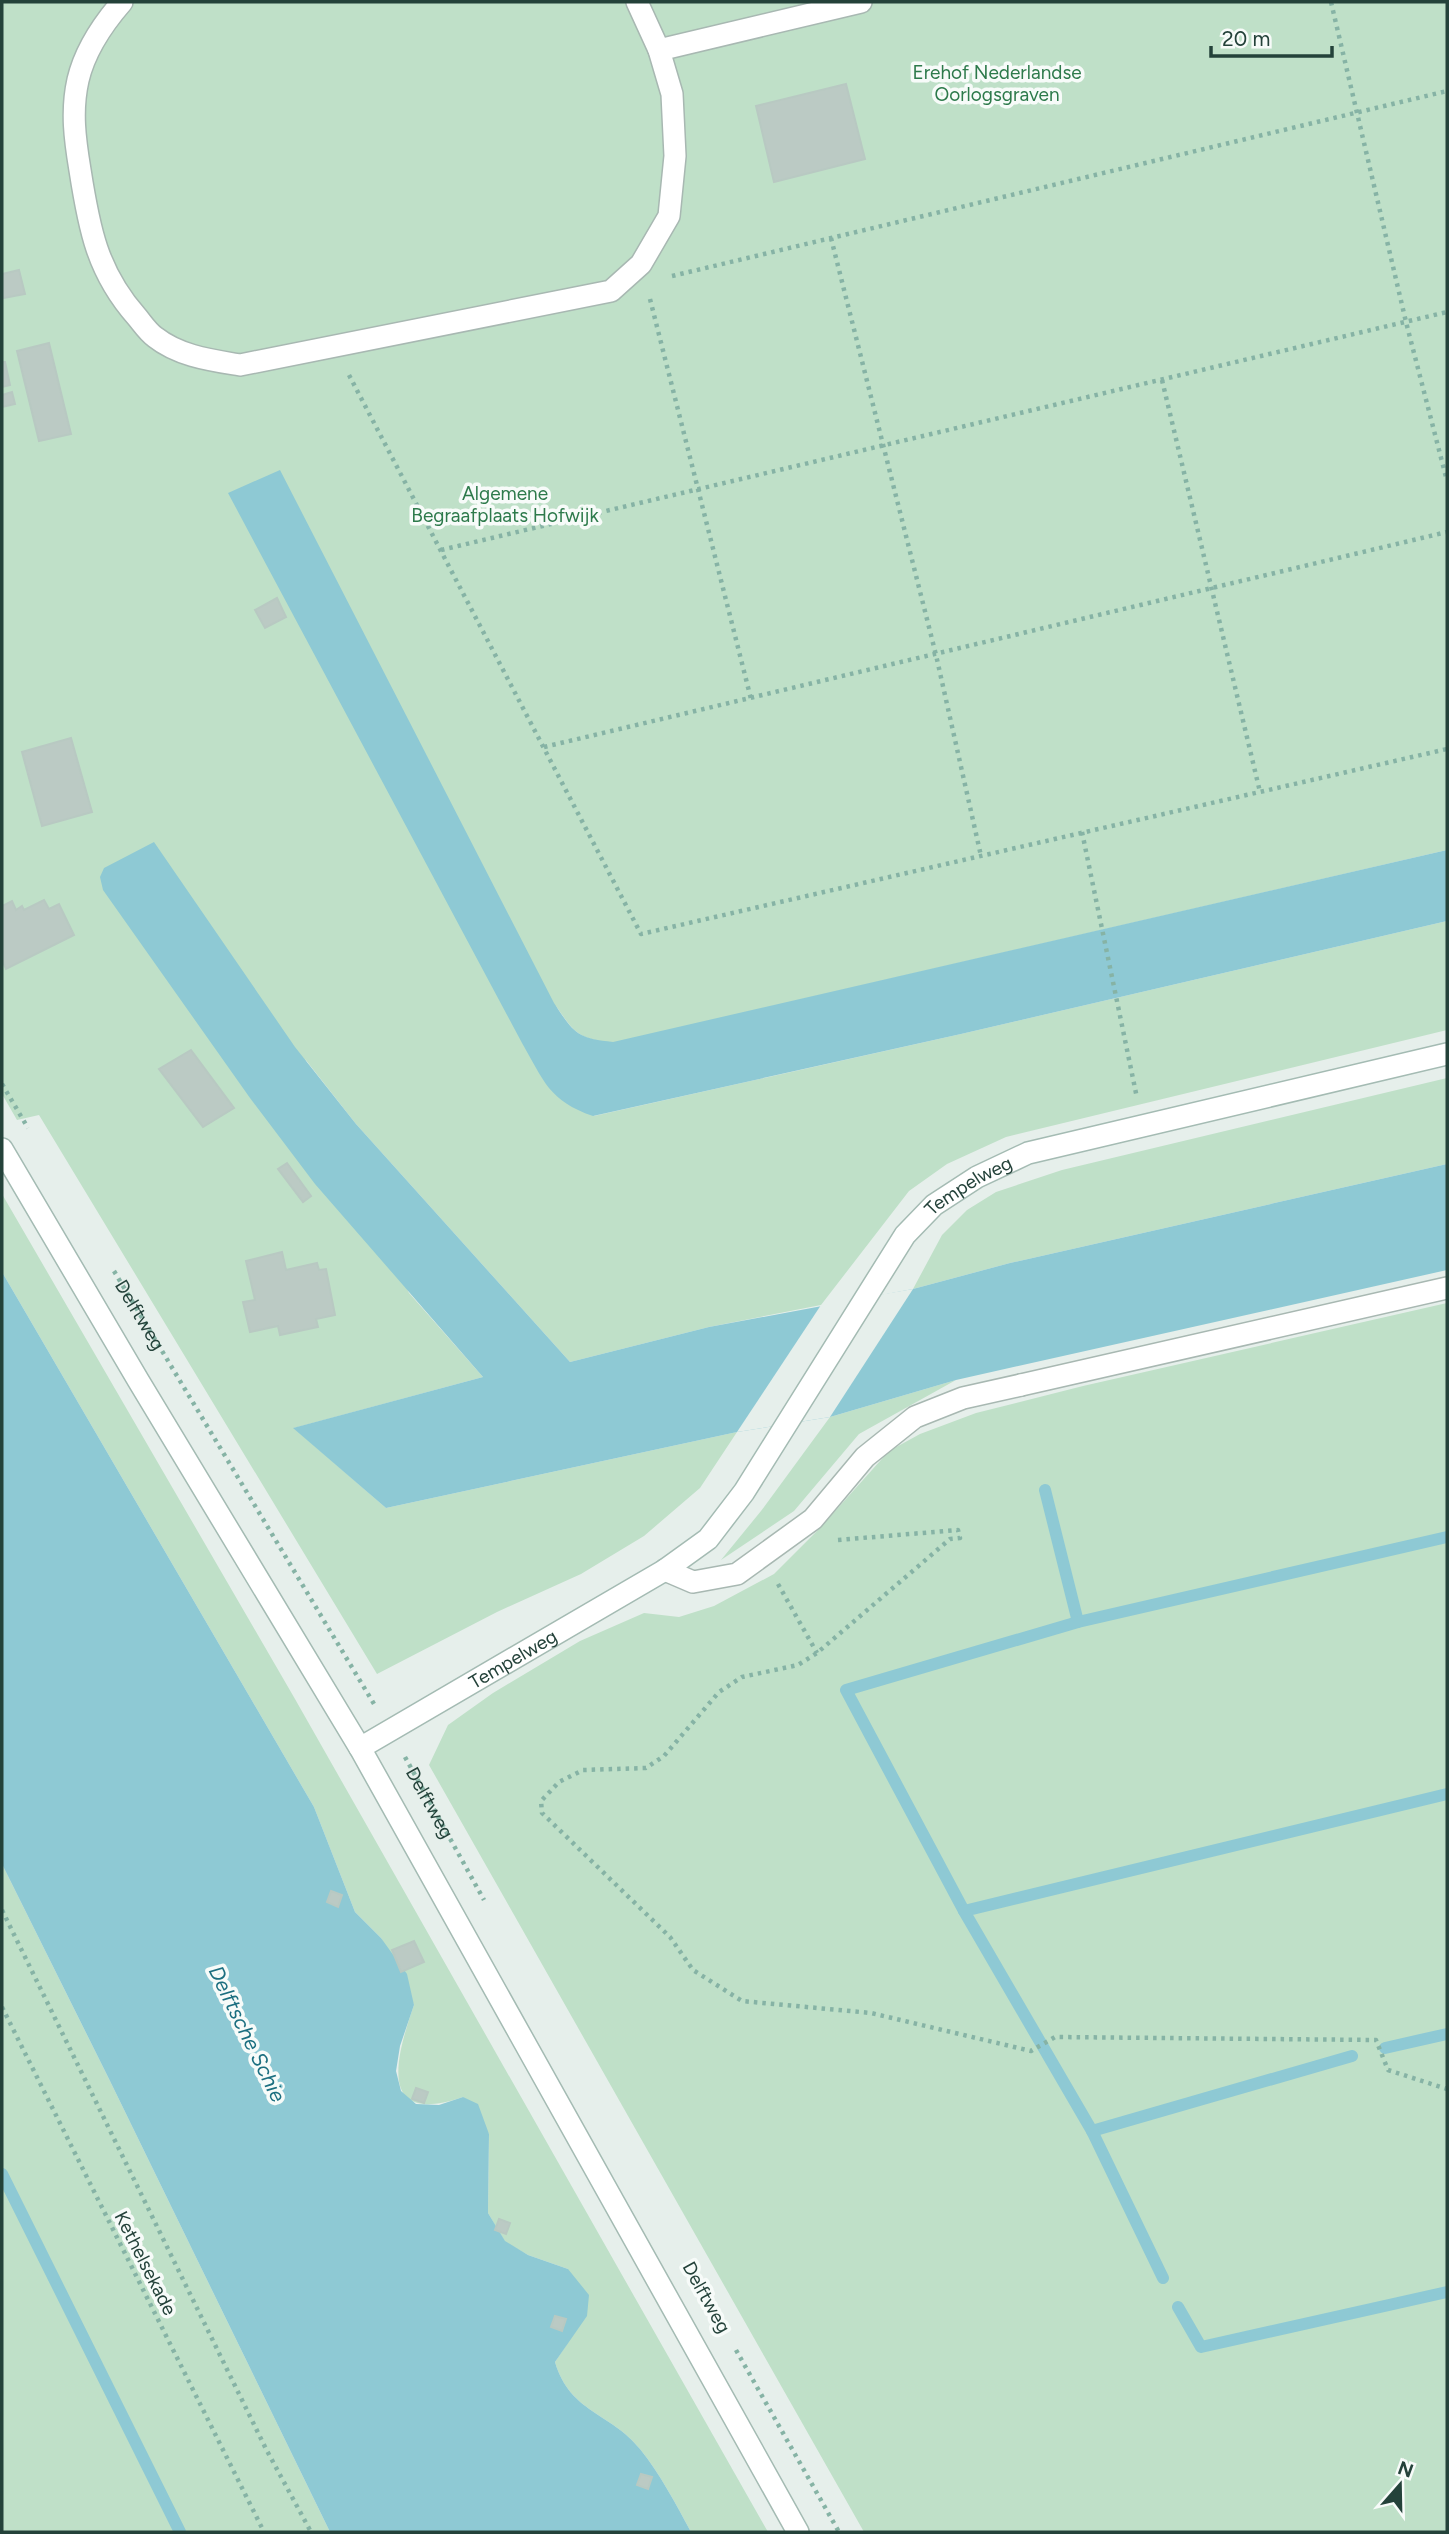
<svg xmlns="http://www.w3.org/2000/svg" width="1449" height="2534" font-family="Figtree,sans-serif">
<rect width="100%" height="100%" fill="#e6efeb"/>
<!-- green -->
<g fill="#bfe0c8">
<path d="M2 2H1447V850L613 1043C578 1038 576 1035 556 1006L594 1116 961 1034 1447 921V1030L1006 1137 947 1164 909 1191 821 1305 709 1327 570 1362 356 1124 305 1059 409 1293 483 1377 294 1428 386 1508 737 1432 700 1488 644 1536 581 1574 497 1612 377 1674 39 1115 17 1120 2 1094Z"/>
<path d="M1447 1078V1164L1010 1263 913 1289 942 1235 967 1210 996 1192 1062 1170Z"/>
<path d="M2 1194 295 1699 768 2532H691C676 2504 660 2474 640 2449 610 2412 570 2413 555 2362L567 2344 568 2269 528 2255 505 2242 488 2213 489 2134 463 2097C376 2127 396 2057 414 2005L381 1938 355 1912 314 1807 2 1272Z"/>
<path d="M1447 1303V2532H864L429 1765 448 1725 493 1693 580 1641 644 1613 679 1617 714 1606 774 1574 819 1529 889 1451 920 1434 976 1413 1083 1386Z"/>
<path d="M956 1380 859 1434 794 1511 721 1560 761 1511 830 1417Z"/>
<path d="M2 1864 110 2081 330 2532H2Z"/>
</g>
<!-- water -->
<g fill="#8ec9d4">
<path d="M280 470 554 1003C574 1033 576 1038 613 1042L1447 850V921L961 1034 593 1116C549 1101 544 1081 522 1043L228 493Z"/>
<path d="M154 842 295 1047 356 1124 570 1362 709 1327 913 1289 1010 1263 1447 1164V1270L956 1380 830 1417 737 1432 386 1508 293 1428 483 1377 315 1184 250 1098 103 890 100 877 104 868Z"/>
<path d="M2 1272 314 1807 355 1912 381 1938 407 1974 414 2005 400 2046 396 2071 401 2091 416 2104 439 2105 463 2097 478 2104 489 2134 488 2213 505 2241 528 2255 568 2269 589 2295 587 2316 555 2362C570 2413 610 2412 640 2449 660 2474 676 2504 691 2532H330L110 2081 2 1864Z"/>
</g>
<!-- pier -->
<path fill="#e6efeb" d="M913 1289 830 1417 737 1432 821 1305Z"/>
<g fill="none" stroke-linecap="round" stroke-linejoin="round">
<!-- stream -->
<g stroke="#8ec9d4" stroke-width="12">
<path d="M1045 1490 1078 1622"/>
<path d="M964 1911 846 1690 1078 1622 1447 1537"/>
<path d="M1385 2048 1447 2034"/>
<path d="M1092 2131 1352 2056"/>
<path d="M2 2174 180 2532"/>
<path d="M1163 2278 1092 2131 964 1911 1447 1794"/>
<path d="M1178 2307 1201 2347 1447 2292"/>
</g>
</g>
<!-- building -->
<g fill="#bbcac4" stroke="#b8c9c2" stroke-width="2">
<path d="M846 84 865 159 774 182 756 106Z"/>
<path d="M19 270 25 294 4 298 2 296V274Z"/>
<path d="M49 343 71 434 39 441 17 351Z"/>
<path d="M2 362H5L10 385 2 387Z"/>
<path d="M12 392 15 404 2 407V395Z"/>
<path d="M277 598 286 617 265 628 255 610Z"/>
<path d="M71 738 92 812 42 826 22 752Z"/>
<path d="M44 900 49 909 59 904 74 935 6 969 2 960V906L12 901 16 910 22 906 24 910Z"/>
<path d="M191 1050 234 1108 203 1127 159 1069Z"/>
<path d="M287 1163 311 1196 303 1202 278 1169Z"/>
<path d="M282 1252 286 1270 317 1263 319 1270 326 1269 335 1315 316 1319 318 1327 280 1335 278 1326 250 1332 243 1302 255 1300 246 1261Z"/>
<path d="M331 1891 342 1895 338 1907 327 1902Z"/>
<path d="M414 1941 424 1962 401 1972 392 1950Z"/>
<path d="M416 2088 428 2092 424 2103 412 2099Z"/>
<path d="M499 2219 510 2223 506 2234 495 2230Z"/>
<path d="M555 2316 566 2319 562 2331 551 2327Z"/>
<path d="M641 2474 652 2477 648 2489 637 2485Z"/>
</g>
<g fill="none" stroke-linecap="round" stroke-linejoin="round">
<!-- lane casing -->
<g stroke="#a8b8b2" stroke-width="24">
<g id="lane">
<path d="M122 2C102 25 85 50 78 80 71 111 75 140 80 170 89 228 97 272 137 317 142 323 148 332 155 337 179 356 210 360 240 365L611 291 641 264 669 216 675 156 672 94 659 50 637 2"/>
<path d="M659 50 861 2"/>
<path d="M1021 1385 1447 1288"/>
</g>
</g>
<!-- street casing -->
<g stroke="#a8b8b2" stroke-width="24">
<path id="street" d="M665 1570 693 1582 737 1574 813 1519 865 1457 915 1417 963 1398 1021 1385"/>
</g>
<!-- secondary casing -->
<g stroke="#a4bbb3" stroke-width="24">
<g id="secondary">
<path d="M2 1149 138 1380 360 1748 798 2532"/>
<path id="s3" d="M360 1748 665 1570 708 1539 744 1492 905 1235 934 1205 977 1177 1028 1153 1447 1054"/>
</g>
</g>
<!-- path -->
<g stroke="#86b3a5" stroke-width="4.5" stroke-dasharray="3.5 5" stroke-linecap="butt">
<path d="M1331 2 1406 322 1447 481"/>
<path d="M831 238 936 655 981 856"/>
<path d="M672 276 1447 91"/>
<path d="M650 299 751 699"/>
<path d="M349 375 641 934 1447 749"/>
<path d="M1162 380 1260 792"/>
<path d="M441 550 1447 312"/>
<path d="M544 747 1447 532"/>
<path d="M1082 832 1137 1098"/>
<path d="M2 1084 28 1128"/>
<path id="s1" d="M114 1271 374 1704"/>
<path d="M838 1540 958 1530 960 1538 950 1539 817 1653 798 1665 742 1677 719 1692 664 1756 646 1768 583 1770 559 1782 541 1801 542 1813 670 1937 693 1970 742 2001 871 2013 1031 2051 1055 2037 1376 2040 1388 2070 1447 2089"/>
<path d="M778 1584 817 1653"/>
<path id="s2" d="M405 1757 484 1900"/>
<path d="M2 1910 266 2449 311 2532"/>
<path d="M2 2007 264 2532"/>
<path d="M736 2350 839 2532"/>
</g>
<!-- lane -->
<use href="#lane" stroke="#fff" stroke-width="21"/>
<!-- street -->
<use href="#street" stroke="#fff" stroke-width="21"/>
<!-- secondary -->
<use href="#secondary" stroke="#fff" stroke-width="21"/>
</g>
<g text-anchor="middle" stroke-width="7" stroke-linejoin="round" paint-order="stroke">
<!-- park labels -->
<g font-size="19" fill="#2d7a4b" stroke="#f7fbf9">
<text x="997" y="79">Erehof Nederlandse<tspan x="997" dy="22">Oorlogsgraven</tspan></text>
<text x="505" y="500">Algemene<tspan x="505" dy="22">Begraafplaats Hofwijk</tspan></text>
</g>
<!-- street labels -->
<g font-size="19" fill="#24423a" stroke="#f7fbf9">
<text dy="7" stroke="none"><textPath href="#s3" startOffset="850">Tempelweg</textPath></text>
<text dy="7" stroke="none"><textPath href="#s1" startOffset="51">Delftweg</textPath></text>
<text dy="7" stroke="none"><textPath href="#s3" startOffset="177">Tempelweg</textPath></text>
<text dy="7" stroke="none"><textPath href="#s2" startOffset="52">Delftweg</textPath></text>
<text transform="translate(146 2263) rotate(63)" y="7">Kethelsekade</text>
<text transform="translate(707 2297) rotate(61)" y="7">Delftweg</text>
</g>
<!-- water labels -->
<g font-size="21" font-style="italic" fill="#1c6f80" stroke="#f7fbf9">
<text transform="translate(247 2034) rotate(64)" y="7">Delftsche Schie</text>
</g>
</g>
<!-- border -->
<rect width="1449" height="2534" fill="none" stroke="#24423a" stroke-width="7"/>
<!-- north arrow -->
<g transform="translate(1400 2485) rotate(20)" stroke="#f7fbf9" stroke-width="5" paint-order="stroke">
<path d="M0-5L12 26L0 18L-12 26Z" fill="#24423a"/>
<text y="-10" font-size="19" font-weight="bold" text-anchor="middle" fill="#24423a">N</text>
</g>
<!-- scale -->
<path d="M1211 46v10h121v-10" fill="none" stroke="#24423a" stroke-width="3.5"/>
<text x="1222" y="46" font-size="21" fill="#24423a" stroke="#f7fbf9" stroke-width="5" paint-order="stroke">20 m</text>
</svg>
